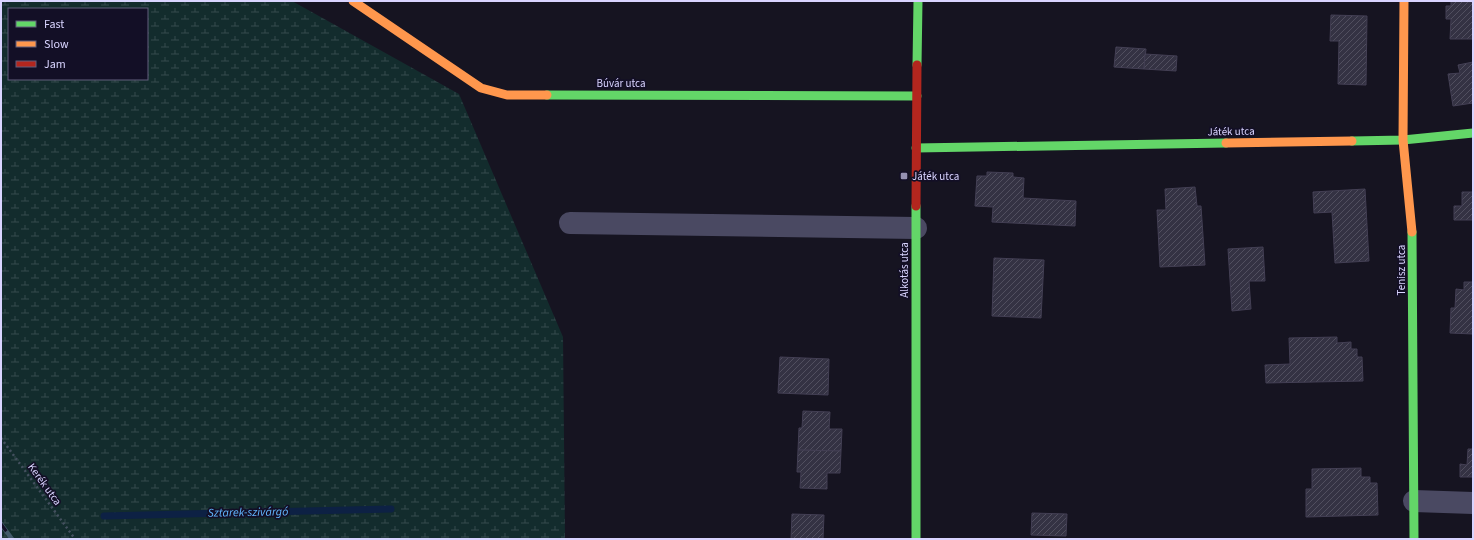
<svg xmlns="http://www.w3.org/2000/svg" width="1474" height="540" font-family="'Source Sans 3',sans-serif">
<defs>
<pattern id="wetland-marsh" width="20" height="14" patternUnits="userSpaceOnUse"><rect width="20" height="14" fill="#132c2d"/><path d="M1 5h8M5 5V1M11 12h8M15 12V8" fill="none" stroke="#354a4c"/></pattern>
<pattern id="building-hatch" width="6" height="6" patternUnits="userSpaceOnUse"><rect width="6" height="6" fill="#343243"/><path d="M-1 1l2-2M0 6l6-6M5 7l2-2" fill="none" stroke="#514f5f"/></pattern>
</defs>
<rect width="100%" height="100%" fill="#161421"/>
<!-- wetland -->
<path fill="url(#wetland-marsh)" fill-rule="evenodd" d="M1 1H292L459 94 563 337 565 539H1ZM9 9H147V79H9Z"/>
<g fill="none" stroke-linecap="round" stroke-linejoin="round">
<!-- stream -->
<path stroke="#0d2144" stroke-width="7" d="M104 516 391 509"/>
</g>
<!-- building -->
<g fill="url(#building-hatch)" stroke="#433f54">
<path d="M1451 1 1473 2V39H1450L1451 19H1446V6H1451Z"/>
<path d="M1331 15 1367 16 1366 85 1338 84 1339 41H1330Z"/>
<path d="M1116 47 1146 49 1144 69 1114 67Z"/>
<path d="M1145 54 1177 56 1176 71 1144 69Z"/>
<path d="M1473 62V103L1453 106 1448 74 1460 73 1458 65Z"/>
<path d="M987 172 1013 173V177L1024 178 1023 198 1076 201 1075 226 992 222 993 207 975 206 977 176H987Z"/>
<path d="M1195 187 1197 206H1201L1205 265 1160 267 1157 210H1166L1165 189Z"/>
<path d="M1365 189 1369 261 1335 263 1332 212 1314 213 1313 192Z"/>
<path d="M1462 192H1473V220H1454V206H1462Z"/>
<path d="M1263 247 1265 281H1249L1251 309 1232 311 1228 249Z"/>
<path d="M994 258 1044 260 1041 318 992 316Z"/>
<path d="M1464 282H1473V334L1450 333 1451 308H1455L1456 289 1464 290Z"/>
<path d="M1337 337V343L1351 342V349H1357V357H1362L1363 381 1266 383 1265 365 1290 364 1289 338Z"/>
<path d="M780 357 829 359 828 395 778 393Z"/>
<path d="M803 411 830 412 829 429H842L841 451 798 450 799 428H802Z"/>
<path d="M1468 449H1473V477H1460V464L1467 465Z"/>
<path d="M798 450 841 451 840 473H827V489L800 488 801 472H797Z"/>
<path d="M1361 468V477H1370V483H1377L1378 515 1306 517V489H1312V469Z"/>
<path d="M1032 513 1067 514 1066 536 1031 535Z"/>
<path d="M792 514 824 515 823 539H791Z"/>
</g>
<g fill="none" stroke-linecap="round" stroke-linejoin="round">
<!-- path -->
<path stroke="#44505f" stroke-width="2.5" stroke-dasharray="2 3" stroke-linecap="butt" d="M1 438 75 539"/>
<!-- street -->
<g stroke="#4a4962" stroke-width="22">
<path d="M570 223 916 228"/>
<path d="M1414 501 1473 503"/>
</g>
<!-- fast -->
<g stroke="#63d668" stroke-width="9">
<path d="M917 65 918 1"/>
<path d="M547 95 917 96"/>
<path d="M1352 141 1403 140 1473 133"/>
<path d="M916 148 1226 143"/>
<path d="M916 206V539"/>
<path d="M1412 232 1414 539"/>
</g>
<!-- slow -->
<g stroke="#ff974d" stroke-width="9">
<path d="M353 1 481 88 507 95H547"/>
<path d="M1404 1 1403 140 1412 232"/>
<path d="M1226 143 1352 141"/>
</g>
<!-- jam -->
<path stroke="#b3261e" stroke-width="9" d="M916 206 917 65"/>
<!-- rail casing -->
<g stroke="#43596b" stroke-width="4.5">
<path id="rail" d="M1 524 12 539"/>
</g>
<!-- rail -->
<use href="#rail" stroke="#130f26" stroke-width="3" stroke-dasharray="9" stroke-linecap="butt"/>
</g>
<!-- markers -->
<rect fill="#9591b1" stroke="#130f26" stroke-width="1.5" x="900" y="172" width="8" height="8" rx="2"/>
<g text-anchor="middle" stroke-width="3.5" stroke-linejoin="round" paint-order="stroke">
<!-- street labels -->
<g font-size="11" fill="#d9d4ff" stroke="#130f26">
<text x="621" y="87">Búvár utca</text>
<text transform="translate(1231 131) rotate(-1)" y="4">Játék utca</text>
<text transform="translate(904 270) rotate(-90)" y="4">Alkotás utca</text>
<text transform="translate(1401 270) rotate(-90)" y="4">Tenisz utca</text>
<text transform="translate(45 484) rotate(54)" y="4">Kerék utca</text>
</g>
<!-- poi labels -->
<g font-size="11" fill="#d9d4ff" stroke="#130f26" text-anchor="start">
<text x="912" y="180">Játék utca</text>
</g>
<!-- water labels -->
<g font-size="12" font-style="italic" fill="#62b6ff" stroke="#130f26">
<text transform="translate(248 512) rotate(-1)" y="4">Sztarek-szivárgó</text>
</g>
</g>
<!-- border -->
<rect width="1474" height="540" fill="none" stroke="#d9d4ff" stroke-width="4"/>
<!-- legend -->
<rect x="8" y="8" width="140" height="72" fill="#130f26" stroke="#625e7d"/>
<rect x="16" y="21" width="20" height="6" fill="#63d668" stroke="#625e7d"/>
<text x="44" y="28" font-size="12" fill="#d9d4ff">Fast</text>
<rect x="16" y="41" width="20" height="6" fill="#ff974d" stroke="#625e7d"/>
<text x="44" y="48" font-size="12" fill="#d9d4ff">Slow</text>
<rect x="16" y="61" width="20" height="6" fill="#b3261e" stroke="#625e7d"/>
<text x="44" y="68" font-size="12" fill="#d9d4ff">Jam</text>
</svg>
